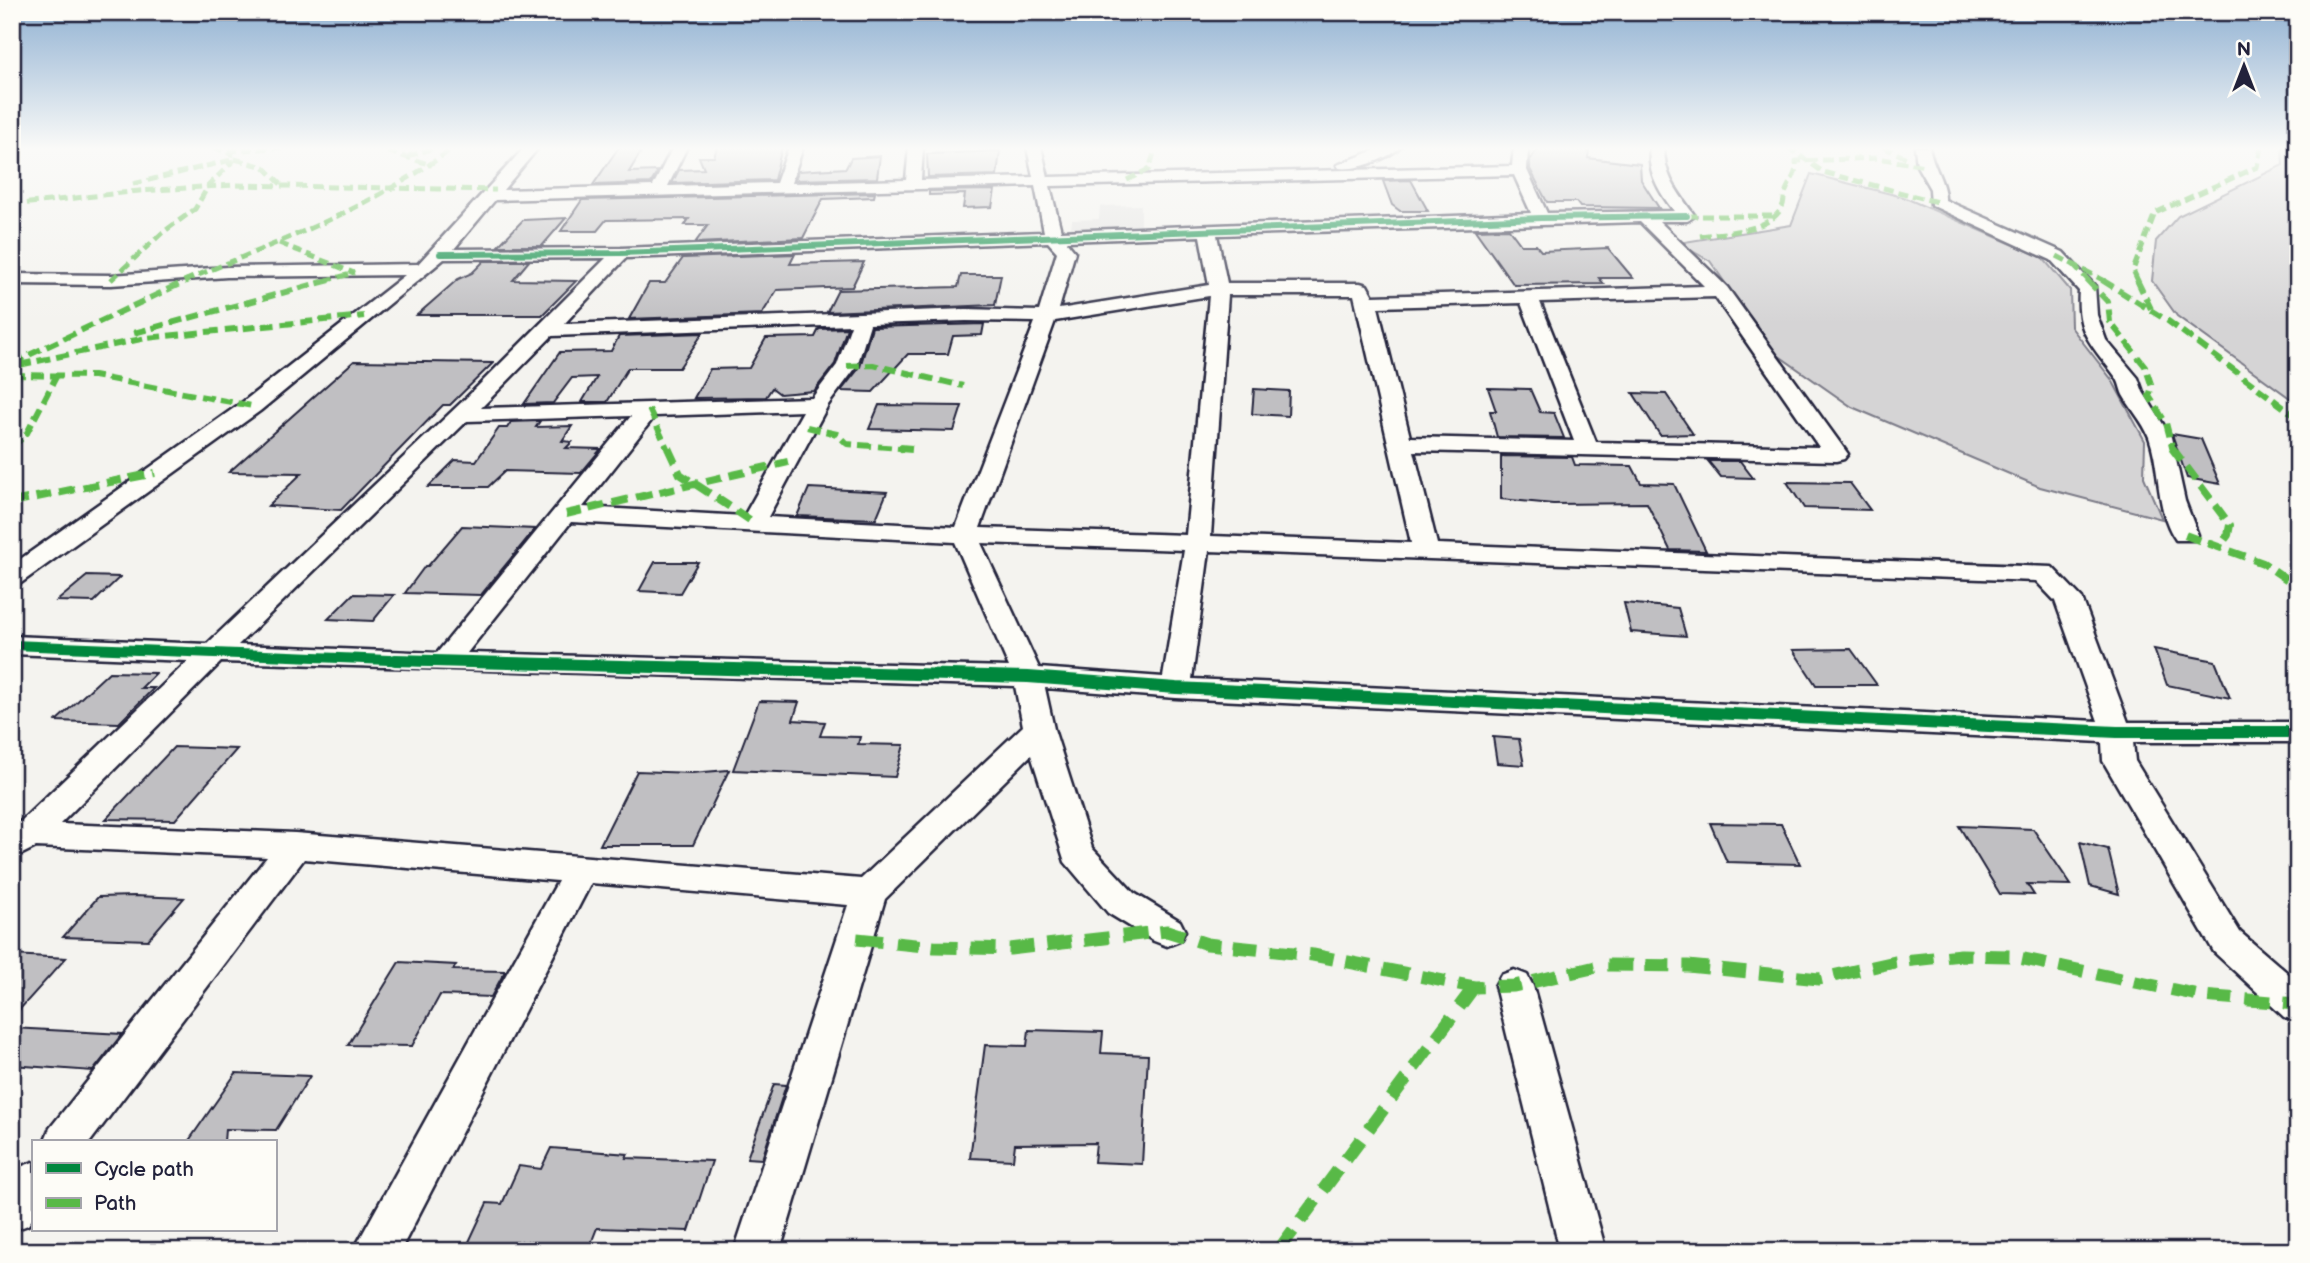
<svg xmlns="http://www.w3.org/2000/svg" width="2310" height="1263" font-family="'Balsamiq Sans',sans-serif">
<rect width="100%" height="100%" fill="#f4f3ef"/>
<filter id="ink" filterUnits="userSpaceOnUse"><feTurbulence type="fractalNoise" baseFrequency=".0143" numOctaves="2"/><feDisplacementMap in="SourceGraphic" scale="14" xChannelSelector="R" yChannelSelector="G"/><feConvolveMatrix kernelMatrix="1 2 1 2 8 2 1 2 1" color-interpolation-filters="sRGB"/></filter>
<g filter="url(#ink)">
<!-- built -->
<path fill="#e4e3e2" d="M1141 205V225L1071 228 1072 220 1099 219 1100 206Z"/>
<!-- green -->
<g fill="#d5d4d5" stroke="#7c7b88" stroke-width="2">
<path d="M2282 147H2298V404L2177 316 2152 281 2156 241 2178 216 2283 165Z"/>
<path d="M1811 174 1903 197 2042 257 2070 290 2071 327 2112 380 2145 441 2144 477 2162 519 2040 487 1852 407 1772 351 1710 261 1678 243 1791 225Z"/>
</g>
<!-- building -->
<g fill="#c0bfc2" stroke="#22223b" stroke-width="2">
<path d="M619 147H644L629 172 658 171 651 183 593 185Z"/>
<path d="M717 147H782L774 180 672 183 679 170 704 169 699 157H714Z"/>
<path d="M1539 147 1589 149 1588 158 1640 164 1641 180 1659 208 1580 207 1576 202H1547L1530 169V160Z"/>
<path d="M1000 151 997 175 928 177 927 154Z"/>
<path d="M880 156 877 178 795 180 798 171 846 168 851 158Z"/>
<path d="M1411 180 1428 211H1400L1392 205 1383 181Z"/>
<path d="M995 190 992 207 963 208 965 194 929 195V191Z"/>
<path d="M875 193 874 197 823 199 803 238 695 243 708 225H685L689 219 606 220 597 231H561L582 200Z"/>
<path d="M566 218 542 246H498L523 220Z"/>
<path d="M1509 229 1521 245H1536L1541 251 1608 248 1633 278H1599L1604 284 1514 285 1475 230Z"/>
<path d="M795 254 790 264 864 262 852 287 777 290 762 314 629 319 649 283H665L683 258Z"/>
<path d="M484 261H529L513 280 576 281 542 315H417L458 279 472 273Z"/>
<path d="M961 275H1001L995 305 827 312 838 290 958 287Z"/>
<path d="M984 324 982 335 953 336 948 354H908L873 392 841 391 860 367 872 327Z"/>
<path d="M847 328 835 364 814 391 780 394 772 388 766 397 694 398 710 369 749 368 766 338 815 337 819 329Z"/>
<path d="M703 333 679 368H628L607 402H582L597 377 572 378 553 403 524 404 560 352 611 351 619 336Z"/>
<path d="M354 361 493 363 450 405H443L341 510 268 506 302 473 229 472Z"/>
<path d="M1488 388 1530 389 1540 412 1554 413 1564 438 1497 437 1490 411H1496Z"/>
<path d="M1254 389 1289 391 1288 416 1252 414Z"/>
<path d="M1633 393 1666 394 1693 434 1660 435Z"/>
<path d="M879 405 962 406 954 431 869 429Z"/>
<path d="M540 421 536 427 572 426 562 441 572 442 566 448 601 449 581 473 505 471 488 487H428L455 460 476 461 499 428H507L511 422Z"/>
<path d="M2172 434 2201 439 2220 484 2187 478Z"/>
<path d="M1501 456 1572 457 1575 465 1632 466 1641 483 1674 484 1706 551 1670 550 1647 503 1553 504 1501 499Z"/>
<path d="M1708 461H1740L1753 478 1721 477Z"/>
<path d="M1787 482 1850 483 1870 510 1804 508Z"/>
<path d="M809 488 887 492 876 519 797 516Z"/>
<path d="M462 526 535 529 481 595 405 593 425 566H428Z"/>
<path d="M655 562H698L680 593 639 591Z"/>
<path d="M87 576 120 577 94 602 57 601Z"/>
<path d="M353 594 394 595 373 621 328 619Z"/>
<path d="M1624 603 1678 608 1686 636 1631 632Z"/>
<path d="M1851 649 1877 685H1816L1793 650Z"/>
<path d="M2154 649 2215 661 2230 698 2167 685Z"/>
<path d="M109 672 156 673 141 688H154L119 723 56 721Z"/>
<path d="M759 701 799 702 793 720 825 722 820 736 860 737 858 744 904 745 895 777 733 770Z"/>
<path d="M1493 737 1519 739 1524 765 1497 763Z"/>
<path d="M174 747 237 749 175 820 106 819Z"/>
<path d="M729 770 693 845H600L637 771 692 773Z"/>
<path d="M1710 823 1781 824 1800 864 1727 862Z"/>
<path d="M1959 826 2033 829 2071 885 2027 884 2034 895 2000 894Z"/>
<path d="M2080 842 2108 849 2119 894 2090 886Z"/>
<path d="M134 896 184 898 148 940 63 937 98 897Z"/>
<path d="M12 955 66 958 12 1018Z"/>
<path d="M399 962 456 965 453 970 505 971 491 997 440 995 412 1046 348 1045Z"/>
<path d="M12 1028 122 1034 93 1071 12 1065Z"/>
<path d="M1029 1030 1103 1032 1101 1053 1148 1055 1142 1164 1094 1162 1096 1143 1015 1144 1013 1160 970 1158 985 1045 1027 1046Z"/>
<path d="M236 1073 310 1076 276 1130 225 1129 224 1142H188Z"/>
<path d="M774 1084 786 1085 762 1159 747 1158Z"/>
<path d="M551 1148 628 1154 626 1158 712 1161 689 1231 597 1228 588 1251 467 1246 487 1203 502 1204 519 1166 541 1169Z"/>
</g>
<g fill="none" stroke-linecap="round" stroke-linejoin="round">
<!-- street casing -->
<g stroke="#22223b" stroke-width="5">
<g id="street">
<path d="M525 147H539L503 190 653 186 673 147H687L668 186 776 183 789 147H803L791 183 906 180 909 147H923L921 180 1033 177 1027 147H1041L1048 177 1512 166 1514 147H1528L1527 170 1547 213 1674 211C1659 192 1647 172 1650 147H1664C1664 177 1678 192 1695 216L1687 221H1659L1727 287 1848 454 1844 459 1836 461 1414 451 1437 544 2052 567 2082 598 2128 722H2298V742H2133L2135 761 2240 932 2298 982V1022L2284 1017 2214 952 2103 761 2102 742 1176 698 1045 688 1054 729 1092 848 1134 893 1180 921 1185 931 1180 941 1167 946 1154 941 1108 913 1065 862 1031 755 885 899 780 1251H734L848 905 591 883 400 1251H353L558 881 304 859 90 1142H44L50 1128 267 857 36 847 22 854 12 851V822H20L188 661 12 654V636L207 644 466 398 606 258 444 259 260 411 21 583 12 585V565L244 401 405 275 227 277 111 285 12 284V274L111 275 227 267 418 264ZM1514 175 1531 213 1061 231 1050 186ZM1035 186 1044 232 621 248 454 249 495 200ZM1640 222 1704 286 1373 296 1367 285 1360 283H1227L1217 235ZM1200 236 1209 285 1059 309 1075 252 1066 241ZM1048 242 1057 252 1039 311 966 309 564 324 626 258ZM1228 295H1354L1411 543 1211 536ZM1209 296 1186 535 980 528 1055 321ZM1715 297 1819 447 1596 442 1540 302ZM1521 303 1574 441 1410 437 1378 307ZM966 321 1035 322 956 527 768 517 828 405 857 366 870 324ZM851 325 837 365 812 398 481 408 552 336ZM803 411 744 516 583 507 655 416ZM631 416 437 653 238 645 467 421ZM571 522 955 542 1009 667 467 653ZM981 543 1184 550 1163 677 1039 668ZM1209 551 2036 581 2055 601 2098 721 1192 679ZM221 662 1015 686 1023 726 861 879 295 833 60 824Z"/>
<path d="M1383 147H1400C1388 159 1355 171 1339 168L1337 165Z"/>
<path d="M1915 147H1929C1933 167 1946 184 1945 200L2063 252 2095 286 2097 315 2106 340 2138 378 2143 392 2171 437 2185 501 2198 535 2194 540H2176C2155 510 2161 470 2149 437 2143 422 2131 409 2123 395 2120 389 2120 382 2115 376 2091 344 2076 333 2079 291L2051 260 1931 205 1930 189 1917 166Z"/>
<path d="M1514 970 1527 975 1533 986 1606 1251H1560L1495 986 1501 975Z"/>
<path d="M33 1162V1218L28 1225 12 1231V1175L18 1168Z"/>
</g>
</g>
<!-- street -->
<use href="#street" fill="#fdfcf7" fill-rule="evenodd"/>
<!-- quiet-far3 -->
<g stroke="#58b947" stroke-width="5" stroke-dasharray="10 5" stroke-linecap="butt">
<path d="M213 147 234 155"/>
<path d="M373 147 432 165"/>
<path d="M1788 147 1823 172 1937 202"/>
<path d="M1883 147 1909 159"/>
<path d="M228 151 287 147"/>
<path d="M408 156 437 147"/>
<path d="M1127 180 1149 169 1156 147"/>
<path d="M133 184 235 159 264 167 281 184"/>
<path d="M12 205 139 191 234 185 496 190"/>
<path d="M1687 216H1773"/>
<path d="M1700 236C1724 232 1770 232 1782 207 1785 202 1783 196 1786 191 1791 178 1797 176 1796 161L1878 158 1925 166"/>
<path d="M279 243 354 273"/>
<path d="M2057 256 2105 281"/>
<path d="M2073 264 2089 281"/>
<path d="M111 280 162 233 195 209 209 185 234 160"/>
<path d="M184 281C277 242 372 209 454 147"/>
<path d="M324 281 354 273"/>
<path d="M2138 281 2133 270 2155 213 2257 167 2261 147"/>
</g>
<!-- quiet-far2 -->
<g stroke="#58b947" stroke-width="6" stroke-dasharray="13 6" stroke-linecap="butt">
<path d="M2087 280 2108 302 2110 322 2145 366 2152 387 2149 396 2166 423 2173 450"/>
<path d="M2102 280 2168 321 2298 418"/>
<path d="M2137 280 2153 313"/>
<path d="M134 333 330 280"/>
<path d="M12 363 188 280"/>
<path d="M19 365 146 338 364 316"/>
<path d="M847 366 873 365 963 386"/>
<path d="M12 375 94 376 252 406"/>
<path d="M649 409 668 450"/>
<path d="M807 427 837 434 847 444 912 449"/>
<path d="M12 448 27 433 57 375"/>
</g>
<!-- quiet-far1 -->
<g stroke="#58b947" stroke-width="8" stroke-dasharray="16 8" stroke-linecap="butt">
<path d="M668 448 680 474 753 522"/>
<path d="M900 448 912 449"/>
<path d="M2172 448 2230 525 2228 535 2219 547"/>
<path d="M12 502 155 473"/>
<path d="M566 514 788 462"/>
<path d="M2185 535 2263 563 2298 587"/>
</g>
<!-- quiet -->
<g stroke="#58b947" stroke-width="13" stroke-dasharray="25 13" stroke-linecap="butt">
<path d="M857 939 934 947 1010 949 1167 931 1207 944 1313 955 1474 987 1514 986 1605 965 1688 966 1819 979 1895 962 1961 955 2010 956 2203 996 2296 1004"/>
<path d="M1278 1251 1474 987"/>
</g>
<!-- cycleway-far2 casing -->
<g stroke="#fdfcf7" stroke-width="9">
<path id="cycleway-far2" d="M440 254 621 253 1541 218 1687 216"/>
</g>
<!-- cycleway-far1 casing -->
<g stroke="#fdfcf7" stroke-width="14">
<path id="cycleway-far1" d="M12 645 439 662"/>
</g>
<!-- cycleway casing -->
<g stroke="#fdfcf7" stroke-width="17">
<path id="cycleway" d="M395 660 1028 677 1176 688 2117 732H2298"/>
</g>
<!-- cycleway-far2 -->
<use href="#cycleway-far2" stroke="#00873e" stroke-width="6"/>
<!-- cycleway-far1 -->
<use href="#cycleway-far1" stroke="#00873e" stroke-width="10"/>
<!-- cycleway -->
<use href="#cycleway" stroke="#00873e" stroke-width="12"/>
</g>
</g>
<!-- sky -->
<linearGradient id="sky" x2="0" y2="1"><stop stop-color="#90b1d2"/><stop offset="0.46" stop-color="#fafaf8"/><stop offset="1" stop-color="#fafaf8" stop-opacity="0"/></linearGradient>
<rect width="2310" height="323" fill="url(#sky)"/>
<!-- margin -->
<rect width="2310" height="1263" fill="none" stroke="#fdfcf7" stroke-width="42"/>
<rect x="21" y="21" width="2268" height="1221" fill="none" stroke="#22223b" stroke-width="2.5" filter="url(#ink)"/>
<!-- legend -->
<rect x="32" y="1140" width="245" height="91" fill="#fdfcf7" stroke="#a5a5ac" stroke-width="2"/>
<rect x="46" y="1163" width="35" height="10" fill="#00873e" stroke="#a5a5ac" stroke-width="2"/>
<text x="94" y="1176" font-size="21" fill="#22223b">Cycle path</text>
<rect x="46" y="1198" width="35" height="10" fill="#58b947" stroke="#a5a5ac" stroke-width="2"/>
<text x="94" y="1210" font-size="21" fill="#22223b">Path</text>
<!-- north arrow -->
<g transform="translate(2244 66)" stroke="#fdfcf7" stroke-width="5" paint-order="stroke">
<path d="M0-5L12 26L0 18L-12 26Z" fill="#22223b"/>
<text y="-10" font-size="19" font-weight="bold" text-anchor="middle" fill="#22223b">N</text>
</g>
</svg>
